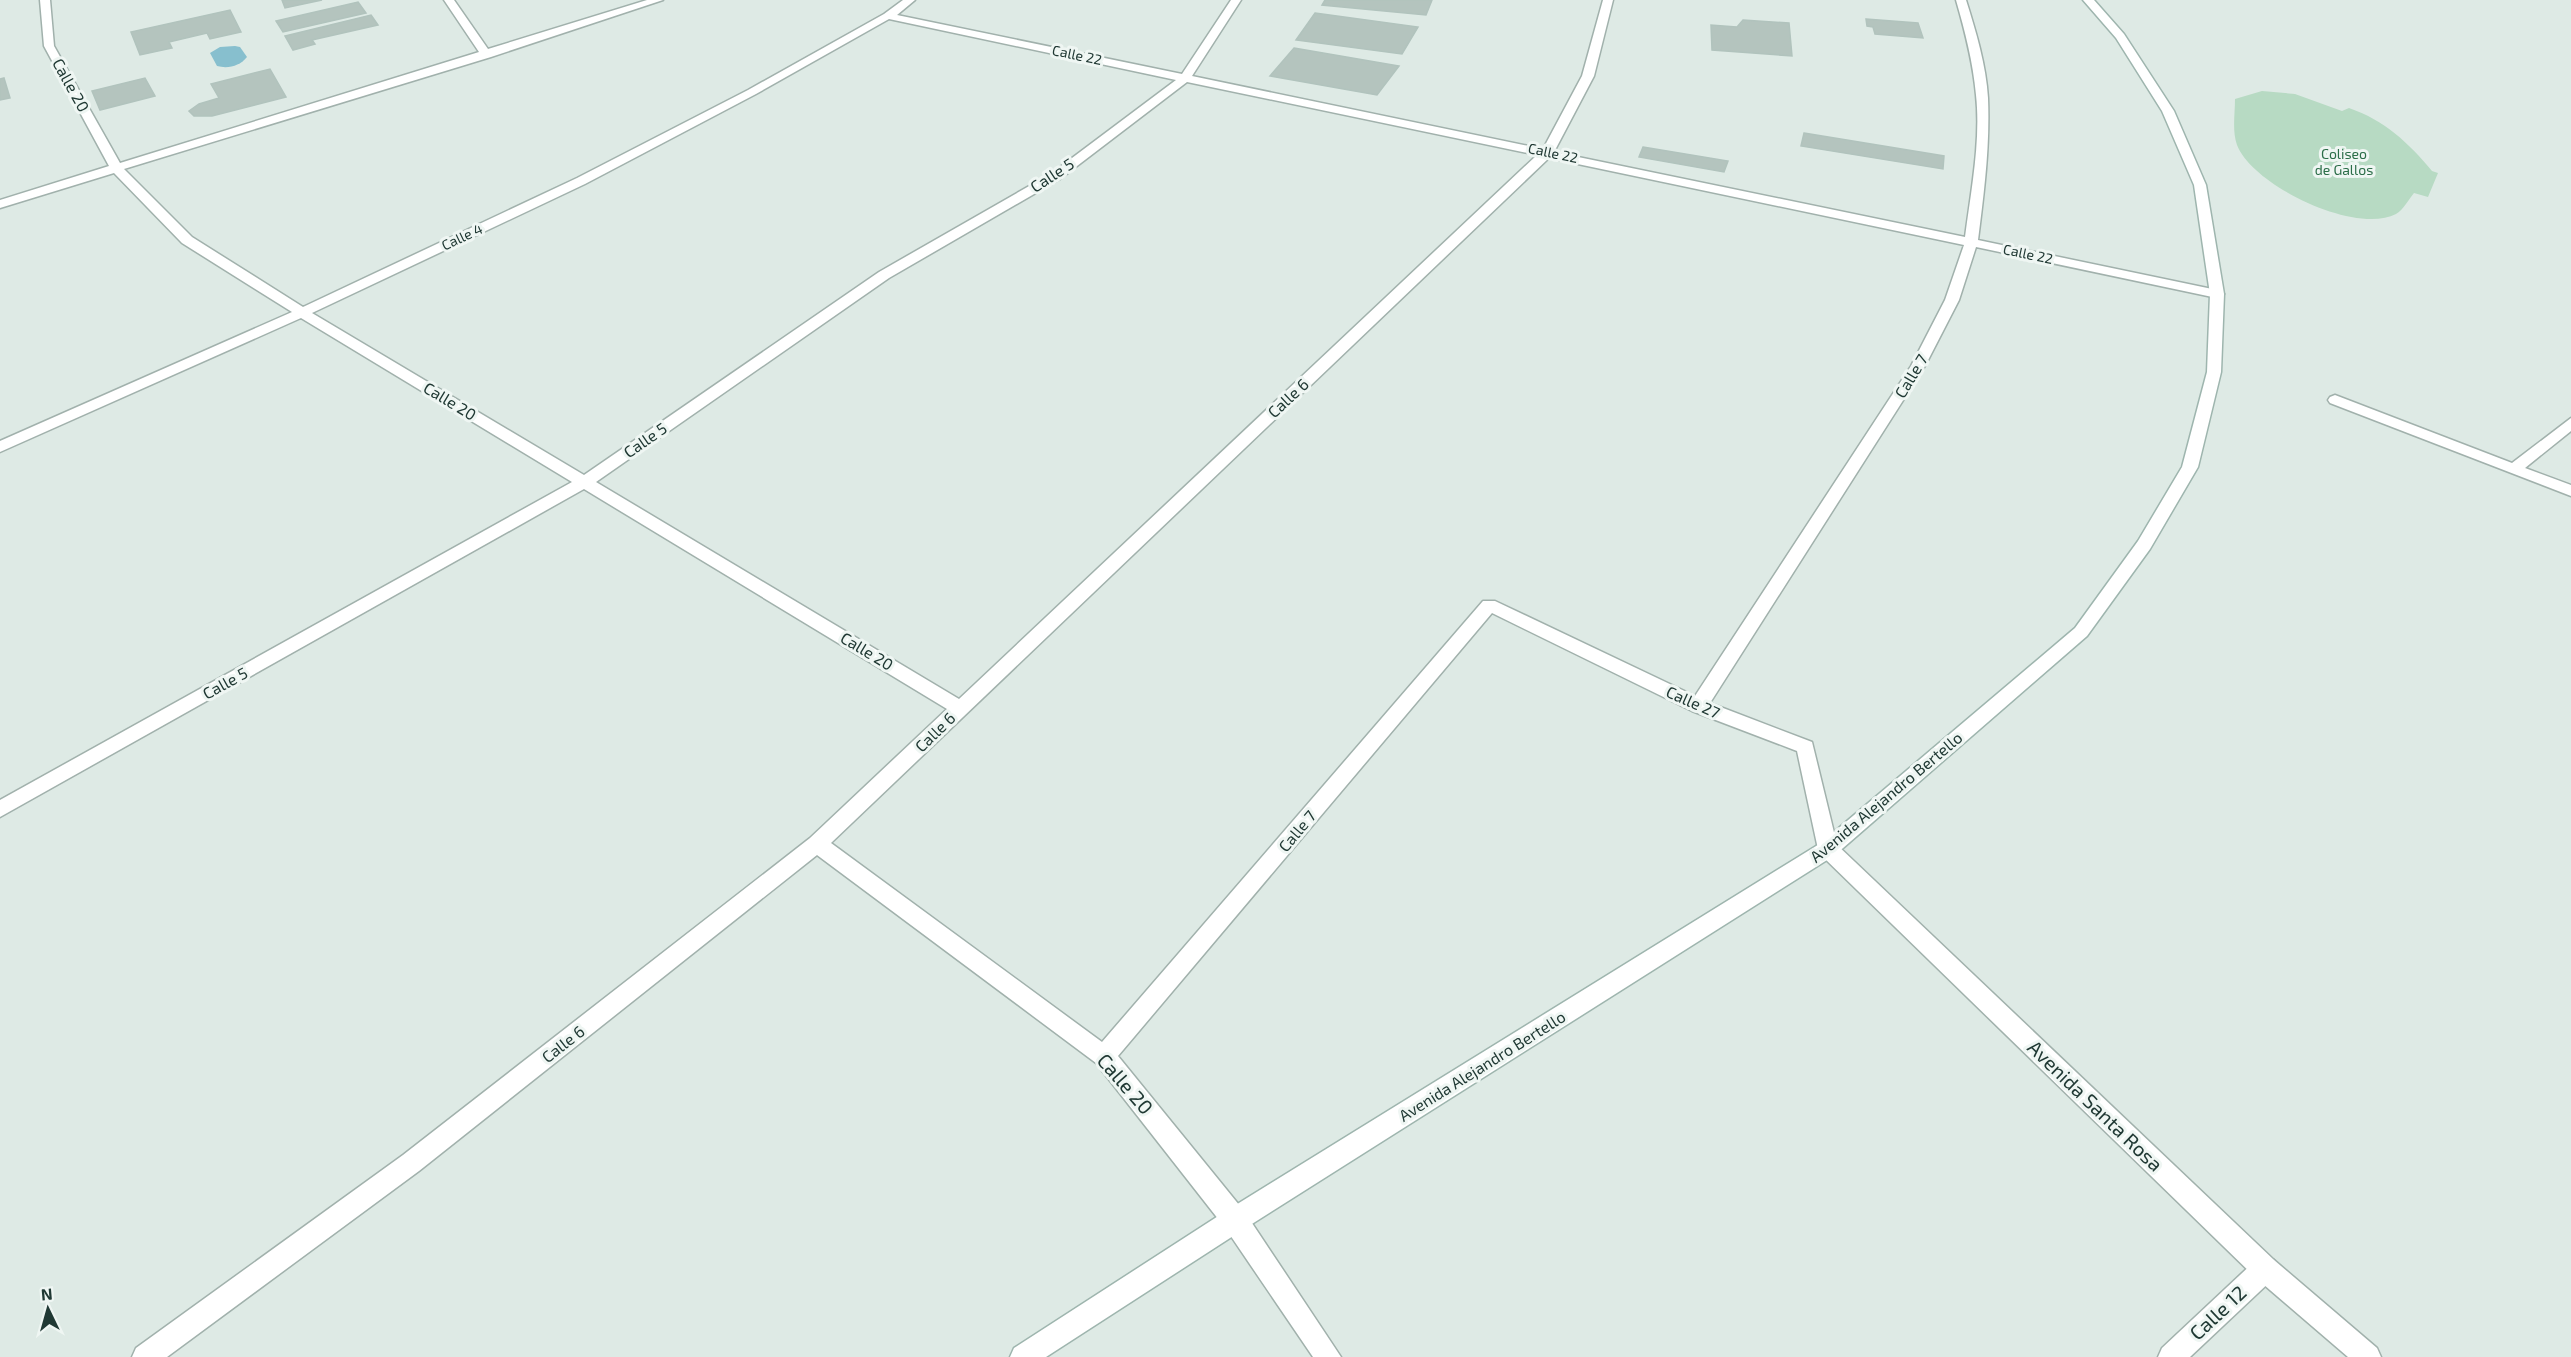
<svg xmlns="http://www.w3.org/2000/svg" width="2571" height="1357" font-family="'Exo 2',sans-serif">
<rect width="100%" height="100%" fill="#deeae5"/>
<!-- green -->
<path fill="#b7dac3" d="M2262 91 2295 94 2342 111 2349 108C2384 120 2409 143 2432 171L2438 173 2428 197 2414 193C2409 199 2403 210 2396 214 2356 235 2253 186 2237 145 2232 131 2235 114 2235 99Z"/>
<!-- water -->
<path fill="#87bfce" d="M235 46 240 47 247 57C240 66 228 69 217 66L210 53 220 47Z"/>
<!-- building -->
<g fill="#b4c4be" stroke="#b1c3bd" stroke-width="1.5">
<path d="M282 0H322L285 8Z"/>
<path d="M1325 0H1432L1426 15 1322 5Z"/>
<path d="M358 2 366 13 283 32 276 21Z"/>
<path d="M230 10 241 32 210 39 207 33 169 42 172 48 140 55 131 32Z"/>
<path d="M1315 13 1418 27 1402 54 1296 40Z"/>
<path d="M371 15 378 25 312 40 315 44 293 50 285 36Z"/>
<path d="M1866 19 1918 23 1923 38 1875 34 1873 27 1867 26Z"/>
<path d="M1743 20 1789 23 1792 56 1712 50 1711 25 1737 27Z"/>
<path d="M1294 48 1399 66 1377 95 1270 76Z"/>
<path d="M270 69 286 97 212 116H194L189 111 199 104 219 98 211 84Z"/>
<path d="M4 78 10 98 0 100V79Z"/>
<path d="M145 78 155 96 100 110 92 91Z"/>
<path d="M1804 133 1944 156 1943 169 1801 146Z"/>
<path d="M1643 147 1728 161 1724 172 1639 157Z"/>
</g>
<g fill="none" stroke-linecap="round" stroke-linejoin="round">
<!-- pedestrian casing -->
<g stroke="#a1b1ac" stroke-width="3">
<g id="pedestrian">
<path d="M40 0H50L54 46 120 163 479 52 444 0H454L488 49 647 0H663L491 57 124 169 192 237 303 307 577 178 748 90 884 14 903 0H915L897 15 1182 74 1231 0H1241L1192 76 1543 149 1582 76 1603 0H1613L1594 76 1554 152 1965 237C1971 191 1981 141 1976 95 1973 62 1965 31 1956 0H1966C1976 32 1986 65 1988 98 1990 146 1984 193 1978 240L2217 290 2224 294 2217 298 1976 247 1959 300 1925 366 1710 703 1812 742 1838 849 1835 855 1828 857 1821 855 1818 849 1797 751 1692 711 1492 613 1118 1056 1244 1211 1341 1357H1313L1226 1229 1096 1063 817 855 419 1171 167 1357H132L136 1348 403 1155 810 838 947 709 584 489 0 817V800L572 482 301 318 0 452V441L292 312 182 243 114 173 0 208V200L109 166 44 46ZM889 19 1176 80 1052 173 879 272 584 475 312 313 585 184 756 94ZM1187 82 1537 155 959 699 596 482 889 278 1060 179ZM1549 158 1964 245 1945 300 1911 366 1695 696 1495 601H1483L1102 1042 831 843Z"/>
<path d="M2265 1257 2274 1260 2277 1269 2274 1278 2190 1357H2158L2162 1348 2256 1260Z"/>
</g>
</g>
<!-- minor casing -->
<g stroke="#a1b1ac" stroke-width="3">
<path id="minor" d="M2335 395 2512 463 2571 418V431L2525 468 2571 485V496L2330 403 2328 400 2330 397Z"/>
</g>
<!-- tertiary casing -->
<g stroke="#a1b1ac" stroke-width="3">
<path id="tertiary" d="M1828 841 1835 843 2274 1260 2377 1348 2381 1357H2348L2256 1278 1821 855 1818 849 1821 843Z"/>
</g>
<!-- secondary casing -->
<g stroke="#9eb5ae" stroke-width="3">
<path id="secondary" d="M2083 0H2094L2124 34 2174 111 2206 185 2224 294 2221 372 2198 467 2150 549 2087 636 1835 855 1244 1229 1046 1357H1010L1014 1348 1226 1211 1821 843 2075 628 2138 541 2182 467 2207 372 2210 294 2194 185 2162 111 2116 38Z"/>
</g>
<!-- pedestrian -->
<use href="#pedestrian" fill="#fff" fill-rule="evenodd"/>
<!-- minor -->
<use href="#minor" fill="#fff" fill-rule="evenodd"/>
<!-- tertiary -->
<use href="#tertiary" fill="#fff" fill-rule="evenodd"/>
<!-- secondary -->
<use href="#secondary" fill="#fff" fill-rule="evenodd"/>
</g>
<g text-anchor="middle" stroke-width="6" stroke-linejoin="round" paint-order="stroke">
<!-- far-street labels -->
<g font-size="14" fill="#203934" stroke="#eff6f3">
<text transform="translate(1077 55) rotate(12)" y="5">Calle 22</text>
<text transform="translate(1553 153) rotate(12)" y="5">Calle 22</text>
<text transform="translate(462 237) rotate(-25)" y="5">Calle 4</text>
<text transform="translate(2028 254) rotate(12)" y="5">Calle 22</text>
</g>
<!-- far-park labels -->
<g font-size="14" fill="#2c6e49" stroke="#eff6f3">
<text x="2344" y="159">Coliseo<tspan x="2344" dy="16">de Gallos</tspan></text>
</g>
<!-- street labels -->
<g font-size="16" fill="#203934" stroke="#eff6f3">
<text transform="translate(71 85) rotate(61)" y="6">Calle 20</text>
<text transform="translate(1052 175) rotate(-33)" y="6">Calle 5</text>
<text transform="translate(1911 376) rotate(-59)" y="6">Calle 7</text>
<text transform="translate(1288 398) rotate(-43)" y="6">Calle 6</text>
<text transform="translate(450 401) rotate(31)" y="6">Calle 20</text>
<text transform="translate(645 440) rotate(-35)" y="6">Calle 5</text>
<text transform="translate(867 651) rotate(31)" y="6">Calle 20</text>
<text transform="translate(225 683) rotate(-29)" y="6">Calle 5</text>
<text transform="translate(1693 702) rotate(24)" y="6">Calle 27</text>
<text transform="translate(935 732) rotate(-44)" y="6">Calle 6</text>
<text transform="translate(1886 797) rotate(-40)" y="6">Avenida Alejandro Bertello</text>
<text transform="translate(1297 831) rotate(-50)" y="6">Calle 7</text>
<text transform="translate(563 1044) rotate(-38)" y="6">Calle 6</text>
<text transform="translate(1482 1066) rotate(-32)" y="6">Avenida Alejandro Bertello</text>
</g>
<!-- near-street labels -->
<g font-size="20" fill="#203934" stroke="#eff6f3">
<text transform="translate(1125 1084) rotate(49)" y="7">Calle 20</text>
<text transform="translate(2095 1106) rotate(44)" y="7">Avenida Santa Rosa</text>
<text transform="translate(2218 1313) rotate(-43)" y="7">Calle 12</text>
</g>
</g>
<!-- north arrow -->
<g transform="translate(48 1309) rotate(355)" stroke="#eff6f3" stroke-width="4.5" paint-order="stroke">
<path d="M0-4.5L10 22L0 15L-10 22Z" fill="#203934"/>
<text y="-9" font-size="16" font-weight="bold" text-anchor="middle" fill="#203934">N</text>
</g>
</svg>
